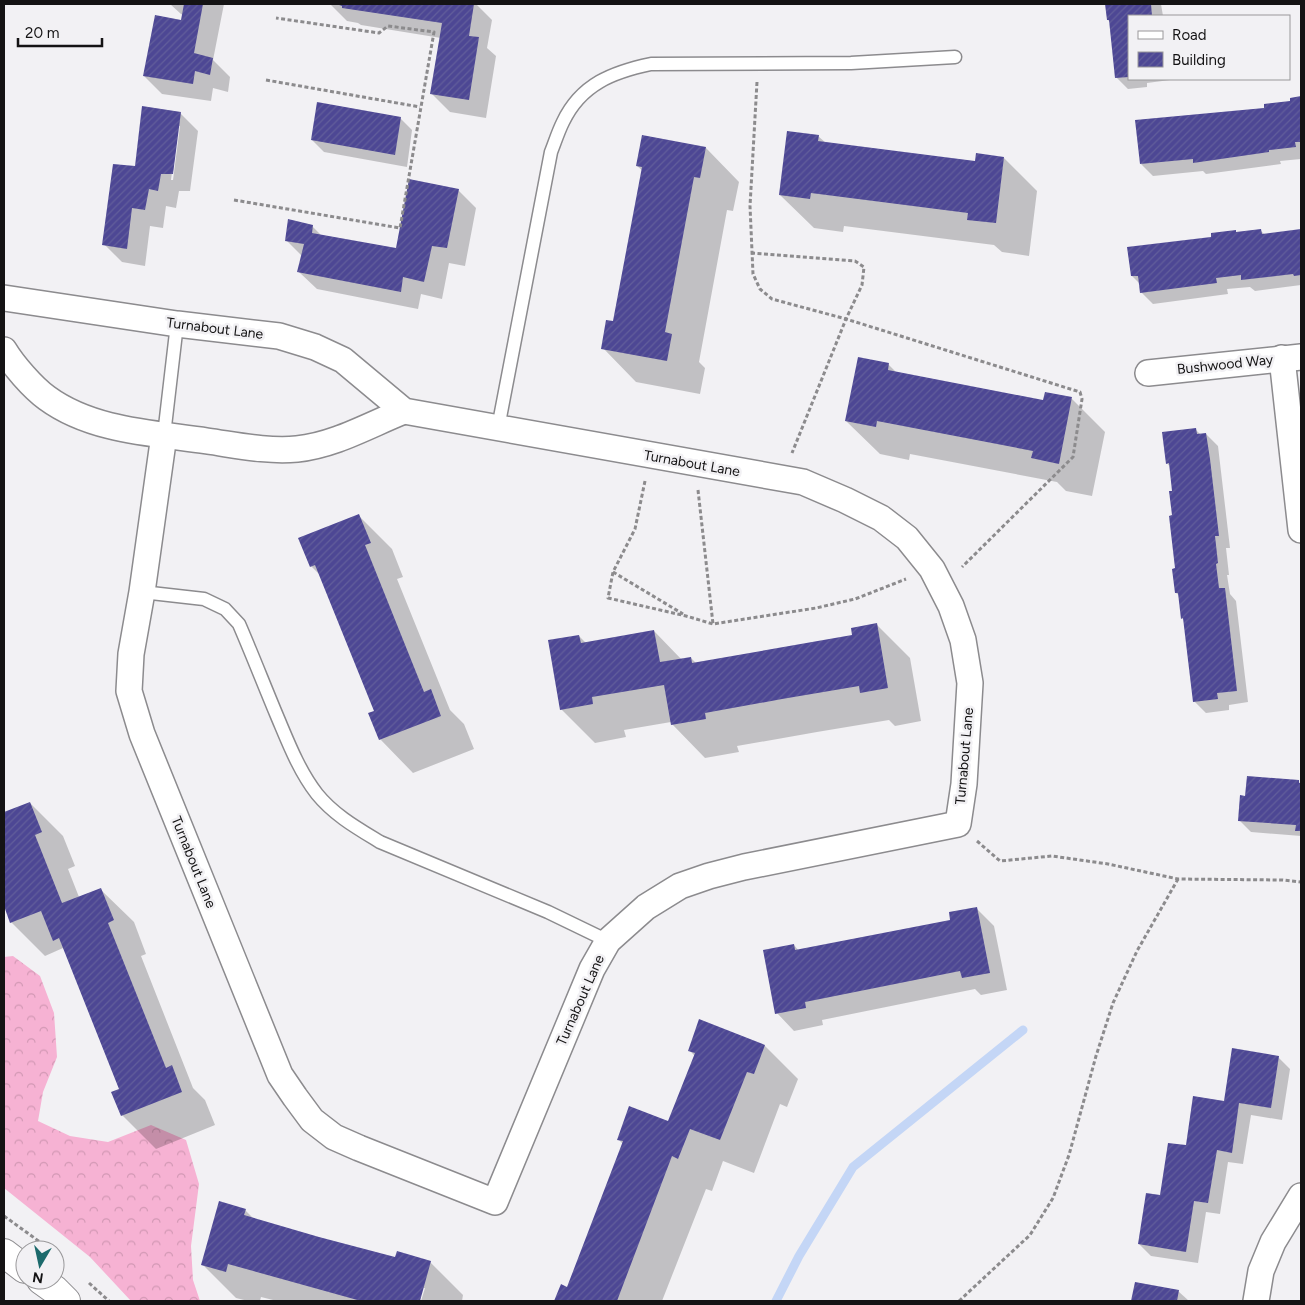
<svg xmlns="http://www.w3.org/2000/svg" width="1305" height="1305" font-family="Figtree,sans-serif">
<defs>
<pattern id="forest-crowns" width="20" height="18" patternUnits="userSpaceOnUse" patternTransform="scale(1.25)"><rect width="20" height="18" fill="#f6b2d3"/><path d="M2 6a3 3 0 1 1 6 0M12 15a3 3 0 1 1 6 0" fill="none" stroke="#d298b4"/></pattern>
<pattern id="building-hatch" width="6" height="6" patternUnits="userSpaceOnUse" patternTransform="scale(1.25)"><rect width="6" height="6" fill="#4d4794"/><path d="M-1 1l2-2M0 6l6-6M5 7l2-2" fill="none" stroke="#625e9b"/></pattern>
</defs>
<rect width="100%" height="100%" fill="#f2f1f4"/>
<!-- forest -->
<path fill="url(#forest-crowns)" d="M13 956 40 976 54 1013 57 1057 43 1092 38 1121 70 1136 108 1142 151 1125 186 1140 199 1184 191 1246 193 1280 200 1301H131L90 1257 4 1188V957Z"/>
<!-- shadow -->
<g fill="#0003" fill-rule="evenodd">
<path d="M170 4H224L213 60 230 77 228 92 213 88 211 101 162 94 144 76 182 21 183 15 181 14Z"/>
<path d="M330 4H476L492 20 487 48 496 56 486 118 450 112 432 94 441 38 361 25 358 23 347 21Z"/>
<path d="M1106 4H1161L1163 16H1129V79H1170V80L1147 83V87L1128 89 1116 77 1110 22 1108 20Z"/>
<path d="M1301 98V159L1280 161 1281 164 1206 174 1203 171 1153 176 1141 164 1265 109 1292 102 1291 99Z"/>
<path d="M180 113 198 131 190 191H179L176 208 166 206 163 228 150 226 145 266 122 262 104 244 136 167ZM178 126H180L173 180H171Z"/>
<path d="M400 118 412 130 407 167 324 152 312 140Z"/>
<path d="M818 136 826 143 976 162 1004 158 1037 191 1029 256 1002 252 994 245 844 226 843 232 814 228 780 195Z"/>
<path d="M706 148 739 182 733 211 727 210 699 362 705 368 700 394 636 382 603 348 614 323 643 171 637 166Z"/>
<path d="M458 190 476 208 465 266 449 263 442 299 421 294 418 309 317 289 299 272 302 256 286 240 312 226 322 236 397 250Z"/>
<path d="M1301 230V285L1255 291 1250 287 1227 289 1228 294 1153 304 1141 292 1140 284 1132 276 1237 234 1261 231 1265 235Z"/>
<path d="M888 364 897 373 1044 401 1045 394 1072 399 1105 432 1092 496 1066 491 1057 482 910 454 909 460 880 454 846 421Z"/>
<path d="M1196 430 1201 435 1206 434 1218 446 1230 548H1226L1229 575H1227L1230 594 1236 601 1248 702 1229 705V710L1206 713 1194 701 1185 621 1182 618 1180 596 1176 593 1173 492 1170 467 1167 463Z"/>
<path d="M358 515 392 549 403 577 397 579 450 710 464 724 474 749 413 773 380 739 376 712 322 577 311 566Z"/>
<path d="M877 625 910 658 921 721 895 726 889 720 817 732 737 746 739 752 705 758 672 724 671 722 624 730 626 737 595 743 561 709 579 636 586 643 654 631 682 660 691 658 696 663 854 636Z"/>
<path d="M1299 782 1301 784V836L1251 832 1239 820 1247 797Z"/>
<path d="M30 803 63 836 75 866 68 869 79 897 100 889 134 922 146 954 141 956 193 1088 205 1100 215 1125 156 1149 122 1115 120 1090 65 951 63 948 45 956 11 922 4 903V813Z"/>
<path d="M976 908 994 926 1007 990 981 995 975 989 822 1020 823 1025 794 1031 777 1013 794 945 799 951 952 921Z"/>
<path d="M765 1046 798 1079 787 1107 780 1104 754 1173 723 1161 712 1191 706 1189 662 1301H555L562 1286 568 1288 623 1144 618 1139 669 1122 695 1056 689 1050Z"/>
<path d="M1278 1057 1290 1069 1282 1120 1251 1115 1243 1164 1228 1162 1220 1214 1206 1212 1198 1263 1151 1256 1139 1244 1187 1147 1225 1102Z"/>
<path d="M245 1210 255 1220 396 1259 430 1262 463 1295 462 1301H421L425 1288H422L418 1301H277L261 1297 260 1301H248L236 1298 202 1264Z"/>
<path d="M1136 1283 1178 1291 1189 1301H1133Z"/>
</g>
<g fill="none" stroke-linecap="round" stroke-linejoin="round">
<!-- stream -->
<path stroke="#c4d6f6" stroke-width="9" d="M776 1301 799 1256 853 1167 1023 1030"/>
</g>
<!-- building -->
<g fill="url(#building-hatch)">
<path d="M184 4H203L194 53 213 58 210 75 195 71 193 84 143 76 155 15 181 20Z"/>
<path d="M336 4H474L469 36 479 37 469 100 430 94 442 23 342 8V6Z"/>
<path d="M1105 4H1151L1152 16H1129V77L1115 78 1109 20H1107Z"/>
<path d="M1301 96V142H1295L1296 147 1269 150V152L1193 163V159L1140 164 1135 120 1264 108V104L1290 101V98Z"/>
<path d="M317 102 401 117 395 155 311 140Z"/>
<path d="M142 106 181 112 173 174H161L158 191 149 189 145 210 132 208 127 249 102 245 113 164 135 166Z"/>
<path d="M787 131 819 135 818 141 975 161 976 153 1004 157 996 223 967 220 968 213 811 193 810 199 779 195Z"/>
<path d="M642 135 706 147 700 178 694 177 665 332 672 334 667 361 601 349 606 320 613 321 642 167 636 166Z"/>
<path d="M409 179 459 189 447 248 432 246 424 282 403 277 401 292 297 272 304 244 285 241 288 219 313 225 312 233 396 248Z"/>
<path d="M1261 229 1262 234 1301 229V275L1294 276 1293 274 1241 280V275L1216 278 1217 283 1140 293 1138 276H1131L1127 247 1211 237V233L1236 230V232Z"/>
<path d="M858 357 889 363 888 370 1043 400 1045 392 1072 397 1059 464 1031 458 1033 451 877 421 876 427 845 421Z"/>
<path d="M1196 428 1197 434 1206 433 1210 459 1219 536H1215L1218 563 1216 564 1219 588H1225L1237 691 1217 693 1218 699 1193 702 1183 618 1181 619 1178 593H1175L1172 569 1175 568 1169 516 1172 515 1169 491H1172L1169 463 1166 464 1162 432Z"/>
<path d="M359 514 371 543 365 545 424 692 431 689 441 716 379 740 368 713 374 711 315 565 310 567 298 538Z"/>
<path d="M877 623 888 688 860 693 859 686 782 699 705 713 706 719 671 725 664 685 592 697 593 704 560 710 548 640 579 635 581 643 654 630 660 662 691 657 692 663 852 635 851 628Z"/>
<path d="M1247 776 1299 780V783H1301V831H1295L1296 825 1238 821 1240 795 1245 796Z"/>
<path d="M30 802 42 832 35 835 62 903 101 888 114 920 108 923 166 1068 172 1065 182 1092 121 1116 111 1092 119 1089 59 938 53 941 41 911 10 923 4 906V812Z"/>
<path d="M977 907 990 973 962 978 960 971 805 1002 806 1008 775 1014 763 950 794 944 795 950 950 920 949 912Z"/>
<path d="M699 1019 765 1045 754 1074 747 1072 720 1140 690 1129 678 1159 672 1156 617 1301H554L561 1284 567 1287 623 1141 617 1140 629 1106 668 1121 695 1053 688 1051Z"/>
<path d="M1232 1048 1279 1056 1271 1108 1239 1103 1232 1153 1217 1150 1208 1203 1194 1201 1186 1252 1138 1244 1146 1193 1160 1195 1168 1143 1186 1145 1193 1096 1224 1101Z"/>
<path d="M219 1201 246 1209 244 1215 319 1237 395 1257 397 1251 431 1261 420 1301H361L228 1264 226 1272 201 1265Z"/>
<path d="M1135 1282 1179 1290 1177 1301H1131Z"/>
</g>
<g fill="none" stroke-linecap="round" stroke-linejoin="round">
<!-- service casing -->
<g stroke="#8c8b8e" stroke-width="15">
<g id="service">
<path d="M498 428 551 152C555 142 558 132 563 122 581 84 613 72 651 64L851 63 955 57"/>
<path d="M164 435 177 324"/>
<path d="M142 592 204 599 225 609 239 624C252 654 264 685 277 716 288 742 299 771 317 794 334 815 357 828 380 842L548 912 608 941"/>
</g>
</g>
<!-- minor casing -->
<g stroke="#8c8b8e" stroke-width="28">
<g id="minor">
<path d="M4 298 177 324 279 336 315 347 343 360 404 411 803 482 845 500 881 518 907 538 932 569 951 606 963 640 970 683 964 784 958 824 744 867 709 876 680 886 646 907 608 941 592 969 495 1202 359 1148 334 1137 312 1120 295 1097 280 1075 142 734 129 691 131 654 142 592 164 435"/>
<path d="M4 350C13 365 33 388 47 398 92 431 153 433 207 441 236 445 268 452 297 449 335 445 369 425 404 411"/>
<path d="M1282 358 1301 530"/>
<path d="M1148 373 1301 357"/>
<path d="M1256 1301 1261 1271 1273 1242 1301 1196"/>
</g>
</g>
<!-- secondary casing -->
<g stroke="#8c8b8e" stroke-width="30">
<g id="secondary">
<path d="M4 1253 25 1269"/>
<path d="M41 1280 55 1290 66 1301"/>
</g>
</g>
<!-- path -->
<g stroke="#8c8b8d" stroke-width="3" stroke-dasharray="4 2.5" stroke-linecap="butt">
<path d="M266 80 420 107"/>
<path d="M757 82 750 206 753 274 760 289 772 299 846 319 1080 392 1082 399 1073 457 962 567"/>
<path d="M234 200 400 228 434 32 388 26 379 33 276 18"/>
<path d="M751 253 855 261 864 267 862 285 846 319 792 453"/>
<path d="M645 481 635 529 613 572 608 598 686 616 713 624 816 608 855 599 906 579"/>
<path d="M698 490 713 624"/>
<path d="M613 572 683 614"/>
<path d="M977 841 1000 861 1052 856 1108 864 1178 879 1283 880 1301 882"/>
<path d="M4 1216 51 1250"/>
<path d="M89 1283 109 1301"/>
<path d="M959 1301 1030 1235 1053 1198 1069 1155 1096 1056 1113 1003 1137 951 1178 879"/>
</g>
<!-- service -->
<use href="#service" stroke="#fff" stroke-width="12"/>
<!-- minor -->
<use href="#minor" stroke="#fff" stroke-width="25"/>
<!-- secondary -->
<use href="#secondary" stroke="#fff" stroke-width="28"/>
</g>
<g text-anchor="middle" stroke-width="5" stroke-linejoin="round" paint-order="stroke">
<!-- street labels -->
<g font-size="14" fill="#141314" stroke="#f2f1f4">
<text transform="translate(215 328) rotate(7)" y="5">Turnabout Lane</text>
<text transform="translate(1225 364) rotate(-6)" y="5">Bushwood Way</text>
<text transform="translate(692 463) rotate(10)" y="5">Turnabout Lane</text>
<text transform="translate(964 756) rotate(-85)" y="5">Turnabout Lane</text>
<text transform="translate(194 862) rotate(68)" y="5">Turnabout Lane</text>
<text transform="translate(580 1000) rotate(-66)" y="5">Turnabout Lane</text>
</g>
</g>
<!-- border -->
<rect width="1305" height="1305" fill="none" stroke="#141314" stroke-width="10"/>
<!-- legend -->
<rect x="1128" y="15" width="162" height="65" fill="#f2f1f4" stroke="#99989a"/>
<rect x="1138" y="31" width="25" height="8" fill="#ffffff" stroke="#99989a"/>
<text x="1172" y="40" font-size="15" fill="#141314">Road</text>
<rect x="1138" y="52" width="25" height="15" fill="url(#building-hatch)" stroke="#99989a"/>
<text x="1172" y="65" font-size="15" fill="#141314">Building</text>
<!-- north arrow -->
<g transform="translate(40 1265) rotate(189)"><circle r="24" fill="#f2f1f4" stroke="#99989a"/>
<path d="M0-4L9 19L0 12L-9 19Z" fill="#1c6a6c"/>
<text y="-8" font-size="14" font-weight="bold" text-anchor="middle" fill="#141314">N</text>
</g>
<!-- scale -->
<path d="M18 38v8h84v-8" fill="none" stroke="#141314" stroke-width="2.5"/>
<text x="25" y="38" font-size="15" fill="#141314" stroke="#f2f1f4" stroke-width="4" paint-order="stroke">20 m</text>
</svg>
